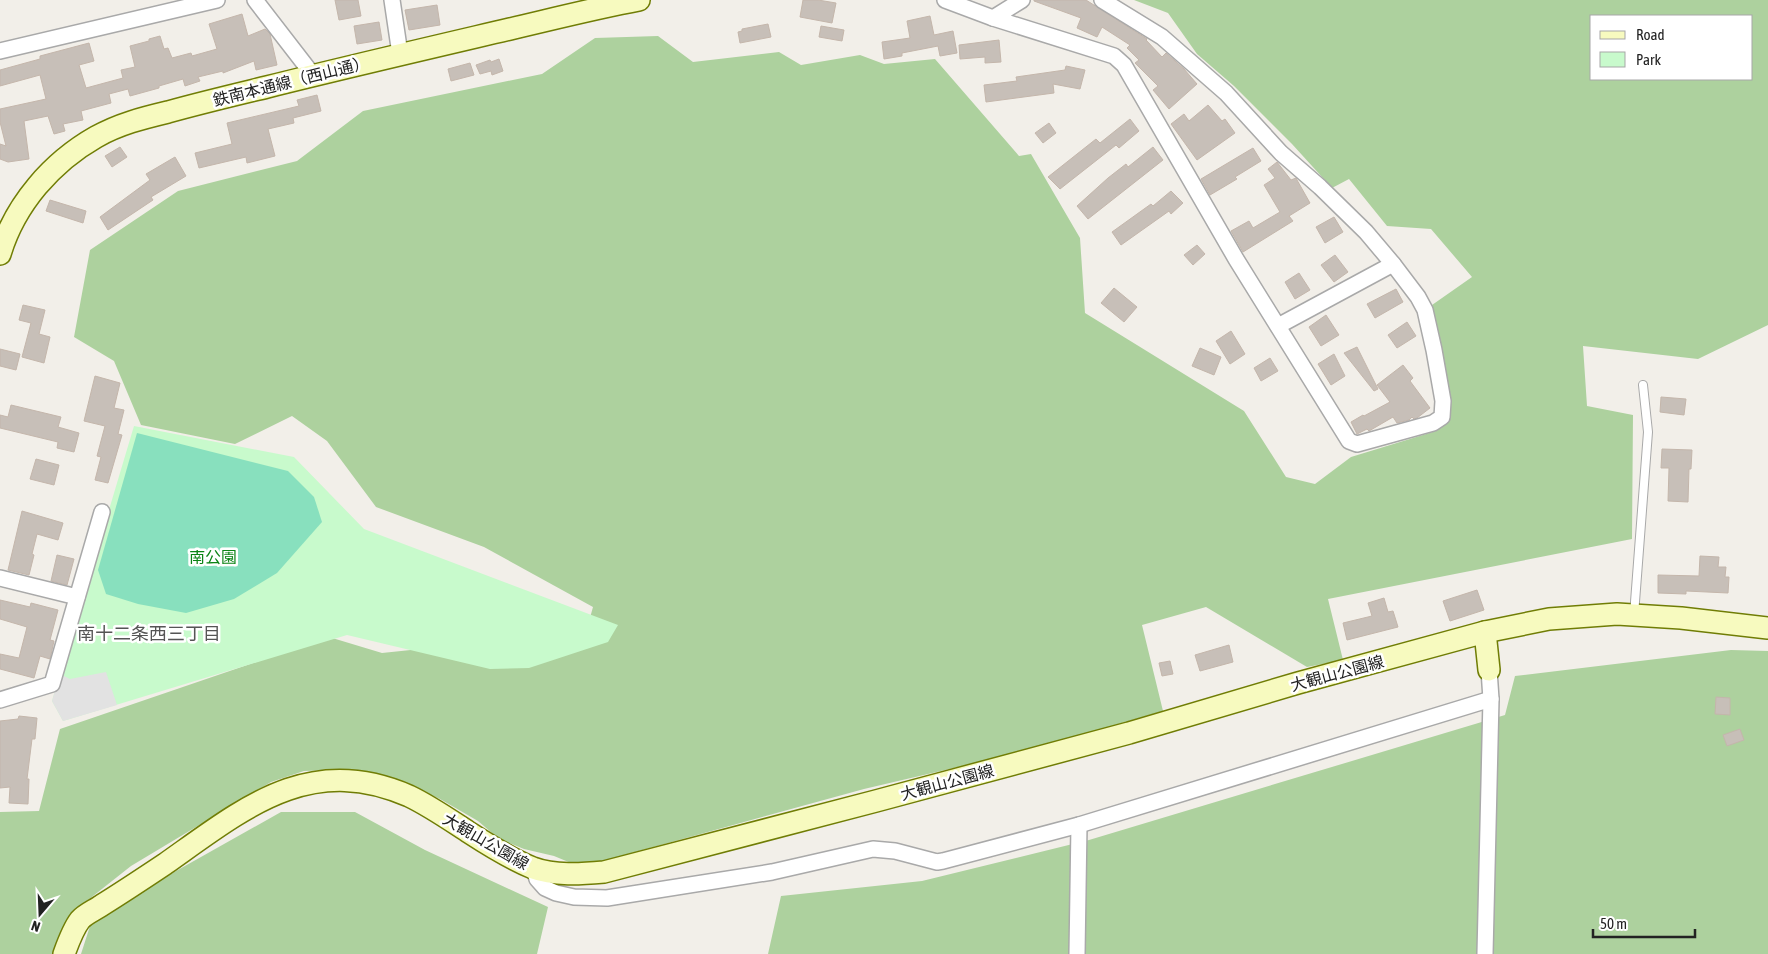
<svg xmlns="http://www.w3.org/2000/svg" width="1768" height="954" font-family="'Asap Condensed','Noto Sans JP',sans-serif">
<rect width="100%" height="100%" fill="#f2efe9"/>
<!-- forest -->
<g fill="#add19e" fill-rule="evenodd">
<path d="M1134 0H1768V325L1698 359 1583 346 1587 406 1633 415 1632 539 1328 599 1343 660 1307 667 1206 607 1142 625 1163 711 1026 751 864 789 599 862 571 863 554 856 524 849 499 839 478 821 440 799 414 787 355 772 335 770 304 771 271 782 131 866 88 900 78 912 57 954H0V812L39 811 60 729 329 637 382 653 449 646 581 650 593 607 484 547 376 507 327 441 292 416 235 444 141 425 114 361 74 337 90 250 178 191 297 161 363 111 542 74 595 38 658 36 693 62 779 52 801 65 860 55 884 64 935 59 1019 156 1031 154 1080 238 1085 313 1244 411 1286 477 1315 484 1351 457 1436 431 1446 424 1449 402 1442 350 1432 305 1472 277 1431 229 1387 226 1349 179 1332 188 1292 144 1234 86 1197 54 1168 13ZM1592 16H1752V79H1592Z"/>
<path d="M1731 650 1768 651V954H768L781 896 922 881 1089 840 1505 715 1515 676Z"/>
<path d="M281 812H355L425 850 548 907 537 954H81L90 926 137 893Z"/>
</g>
<!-- park -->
<path fill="#c8facc" d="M134 426 294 457 364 529 618 625 608 642 529 668 490 669 347 635 63 721 52 701Z"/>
<!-- pitch -->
<path fill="#88e0be" d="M137 433 288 471 314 497 322 522 277 573 234 599 186 613 138 604 106 594 98 570Z"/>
<!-- parking -->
<path fill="#e2e2e2" d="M106 672 117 705 63 721 52 701 60 674 70 679Z"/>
<!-- building -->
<g fill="#c7bfb8" stroke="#c4b6ab">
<path d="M335 0H358L361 16 339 20Z"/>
<path d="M803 0H818L836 3 832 23 800 17Z"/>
<path d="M1034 0H1086L1147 39 1146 40 1162 57 1166 53 1184 69 1197 84 1169 109 1153 90 1158 86 1135 63 1139 60 1127 48 1130 45 1102 27 1097 37 1077 28 1081 18 1034 1Z"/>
<path d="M437 5 440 25 409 30 405 10Z"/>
<path d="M242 14 248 36 265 29 270 34 277 65 256 70 254 61 223 73V71L198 77 200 81 185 86 183 79 159 86V88L130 96 128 89 109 94 111 103 81 111 83 120 63 124 65 131 54 134 48 116 24 121 29 159 8 162 0 159V144L6 146 0 122V109L46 99 40 75 0 86V70L40 59V56L89 43 94 61 79 65 86 88 123 78 121 70 135 67 130 46 149 41V39L160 36 164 49 168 48 172 58 191 53 192 56 217 49 209 24Z"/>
<path d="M930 16 934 35 953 31 957 53 940 56 938 46 902 53V56L884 59 882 42 910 38 907 21Z"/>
<path d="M379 22 382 40 357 44 354 26Z"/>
<path d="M768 24 771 37 740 43 738 32 742 31V29Z"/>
<path d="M821 26 844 30 842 41 819 37Z"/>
<path d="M999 40 1001 62 985 63V57L960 59 959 45Z"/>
<path d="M499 59 503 71 492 75 491 71 480 74 476 65 490 60 491 62Z"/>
<path d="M470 63 474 75 451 81 448 69Z"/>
<path d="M1066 66 1085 70 1080 89 1053 84 1054 93 986 102 984 85 1017 81 1016 77 1065 70Z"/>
<path d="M317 95 321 111 293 118 294 123 268 129 275 156 247 163 246 157 199 168 195 153 232 144 227 123 299 106 297 100Z"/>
<path d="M1208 105 1222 121 1225 119 1235 133 1197 160 1171 124 1184 114 1189 121Z"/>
<path d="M1130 119 1139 131 1119 148 1116 145 1060 189 1048 177 1096 139 1100 143Z"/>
<path d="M1049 123 1056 133 1043 143 1035 133Z"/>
<path d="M120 147 127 157 112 167 105 156Z"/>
<path d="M1153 147 1163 160 1088 219 1077 206 1108 178 1126 164 1128 167Z"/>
<path d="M1253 148 1261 161 1235 177 1237 179 1210 195 1201 179Z"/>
<path d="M175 157 186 176 151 197 153 200 108 230 100 217 150 180 146 174Z"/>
<path d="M1277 162 1291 180 1296 178 1297 180 1310 203 1289 216 1293 221 1243 252 1231 231 1249 221 1253 228 1280 212 1264 185 1275 178 1268 169Z"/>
<path d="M1171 191 1183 203 1171 214 1169 211 1121 245 1112 232 1151 204 1153 206Z"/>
<path d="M50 200 86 211 83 223 46 211Z"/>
<path d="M1334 217 1343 232 1325 243 1316 227Z"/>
<path d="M1197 245 1205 254 1193 265 1184 255Z"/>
<path d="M1335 255 1348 272 1334 282 1321 265Z"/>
<path d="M1299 273 1310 290 1295 299 1285 282Z"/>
<path d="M1114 288 1137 307 1124 322 1101 303Z"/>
<path d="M1396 289 1403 302 1375 318 1367 304Z"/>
<path d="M23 305 45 310 39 334 50 337 44 363 22 357 31 323 19 320Z"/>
<path d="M1326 315 1339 335 1321 346 1309 327Z"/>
<path d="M1407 322 1416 336 1397 348 1388 335Z"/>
<path d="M1231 331 1245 354 1230 364 1216 341Z"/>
<path d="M1357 347 1378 389 1374 391 1344 353Z"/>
<path d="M1200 348 1221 357 1214 375 1192 366Z"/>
<path d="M0 349 20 354 16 370 0 366Z"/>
<path d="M1334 354 1345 376 1331 385 1318 364Z"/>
<path d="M1270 358 1278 371 1261 381 1254 368Z"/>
<path d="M1403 365 1413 378 1410 381 1430 408 1417 418 1414 419 1412 417 1409 420 1397 423 1393 417 1369 431 1367 429 1357 434 1351 422 1363 415 1364 416 1390 402 1377 385Z"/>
<path d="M95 376 120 383 114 408 124 410 118 434 122 435 108 483 95 480 101 457 97 456 105 426 84 421Z"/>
<path d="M1661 397 1686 399 1684 415 1660 412Z"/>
<path d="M11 405 61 417 58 427 79 433 74 452 57 448 58 442 0 428V415L8 417Z"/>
<path d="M1662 449 1692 450 1691 469H1689L1688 502 1668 501 1669 468H1661Z"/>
<path d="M36 459 59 465 54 485 30 479Z"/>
<path d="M22 511 63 523 58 540 37 534 32 554 34 555 29 575 8 570Z"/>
<path d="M57 555 74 559 67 585 51 581Z"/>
<path d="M1700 556 1719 557 1718 567H1726L1725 577H1729L1728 593 1686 591V594L1658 593V575L1699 576Z"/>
<path d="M1477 590 1484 610 1450 621 1443 601Z"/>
<path d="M1384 598 1388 612 1393 611 1398 627 1347 640 1343 623 1372 616 1368 603Z"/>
<path d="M0 600 30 607 31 603 58 610 50 640 54 641 50 659 40 656 34 678 0 669V654L19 658 27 627 0 619Z"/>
<path d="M1229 645 1233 662 1200 671 1195 655Z"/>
<path d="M1170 661 1173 674 1162 676 1159 663Z"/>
<path d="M1716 697 1730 698V715L1715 714Z"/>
<path d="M19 716 37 718 35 739H32L27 779H29L28 804 9 803 10 787 0 788V721L18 719Z"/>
<path d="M1740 729 1744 740 1727 746 1723 735Z"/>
</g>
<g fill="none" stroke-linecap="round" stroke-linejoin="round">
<!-- lane casing -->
<g stroke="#a9a9a9" stroke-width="10">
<path id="lane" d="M1634 615 1648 432 1643 385"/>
</g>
<!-- street casing -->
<g stroke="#a9a9a9" stroke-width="18">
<g id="street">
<path d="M255 0 313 75"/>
<path d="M392 0 400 54"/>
<path d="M945 0 993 18"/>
<path d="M1022 0 993 18 1114 56 1124 65 1236 259 1349 441 1357 444 1433 423 1442 417 1443 401 1434 350 1425 310 1418 297 1393 264 1366 232 1320 187 1281 153 1226 93 1162 37 1102 0"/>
<path d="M0 51 217 0"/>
<path d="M1278 326 1393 264"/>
<path d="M0 578 77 597"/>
<path d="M0 700 52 684 102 512"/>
<path d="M534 869 537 879 545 888 556 893 574 897 607 898 772 872 873 849 895 851 937 862 943 861 1079 825 1491 699"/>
<path d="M1077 954 1079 825"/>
<path d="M1485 954 1491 699 1489 670"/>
</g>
</g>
<!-- secondary casing -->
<g stroke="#707d05" stroke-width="24">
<g id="secondary">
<path d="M0 254C15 204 52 162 96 137 119 124 143 118 168 112 200 103 234 95 267 87 347 67 429 48 510 29 553 19 596 8 639 0"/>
<path d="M1485 632 1489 670"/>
<path d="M64 954C68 943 73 929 80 920 85 914 95 910 102 905 123 892 144 878 165 864 243 809 309 752 409 796 430 806 450 820 470 833 490 846 511 859 533 868 554 876 582 874 604 872L876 801 1129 733 1298 683 1485 632 1549 619 1617 614 1681 618 1768 628"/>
</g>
</g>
<!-- lane -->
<use href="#lane" stroke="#fff" stroke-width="8"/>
<!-- street -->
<use href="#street" stroke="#fff" stroke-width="15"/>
<!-- secondary -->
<use href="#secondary" stroke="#f7fabf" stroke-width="21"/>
</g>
<g text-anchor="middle" stroke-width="5" stroke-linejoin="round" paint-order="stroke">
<!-- street labels -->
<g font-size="16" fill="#222" stroke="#fff">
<text transform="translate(291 81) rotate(-14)" y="6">鉄南本通線（西山通）</text>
<text transform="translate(1337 673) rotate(-15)" y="6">大観山公園線</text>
<text transform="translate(947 782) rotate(-15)" y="6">大観山公園線</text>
<text transform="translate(486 841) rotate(30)" y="6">大観山公園線</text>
</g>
<!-- park labels -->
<g font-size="16" fill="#0c8416" stroke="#fff">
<text x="213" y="563">南公園</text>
</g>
<!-- neighbourhood labels -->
<g font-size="18" fill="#555" stroke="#fff">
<text x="149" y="640">南十二条西三丁目</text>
</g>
</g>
<!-- legend -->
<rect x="1590" y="15" width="162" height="65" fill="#ffffff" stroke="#a7a7a7"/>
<rect x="1600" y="31" width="25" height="8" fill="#f7fabf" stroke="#a7a7a7"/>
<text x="1636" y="40" font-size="15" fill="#222222">Road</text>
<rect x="1600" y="52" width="25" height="15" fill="#c8facc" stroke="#a7a7a7"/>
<text x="1636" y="65" font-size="15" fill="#222222">Park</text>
<!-- north arrow -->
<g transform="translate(40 914) rotate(199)" stroke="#ffffff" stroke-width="4" paint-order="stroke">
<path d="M0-4L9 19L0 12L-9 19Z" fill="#222222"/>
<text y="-8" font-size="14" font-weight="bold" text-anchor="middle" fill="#222222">N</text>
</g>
<!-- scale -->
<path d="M1593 929v8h102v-8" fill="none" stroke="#222222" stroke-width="2.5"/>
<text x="1600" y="929" font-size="15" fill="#222222" stroke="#ffffff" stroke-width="4" paint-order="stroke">50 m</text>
</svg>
